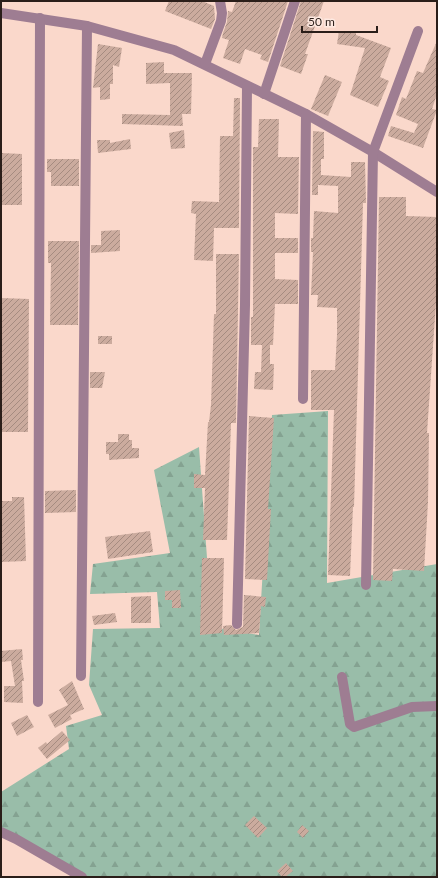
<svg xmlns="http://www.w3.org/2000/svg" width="438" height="878" font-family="Lato,sans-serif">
<defs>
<pattern id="forest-firs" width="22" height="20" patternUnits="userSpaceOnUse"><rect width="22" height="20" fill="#99bda9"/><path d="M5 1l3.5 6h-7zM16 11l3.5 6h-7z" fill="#84a291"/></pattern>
<pattern id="building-hatch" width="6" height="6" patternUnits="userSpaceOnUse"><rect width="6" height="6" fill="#cbab9e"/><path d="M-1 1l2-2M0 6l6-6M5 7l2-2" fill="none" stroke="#a58b80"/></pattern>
</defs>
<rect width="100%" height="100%" fill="#fad8cb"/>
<!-- forest -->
<path fill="url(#forest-firs)" d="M328 411 327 583 437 564V877H84L1 830V792L69 749 66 726 102 715 89 685 93 629 160 628 157 592 90 594 93 564 170 553 154 470 199 447 212 627 259 635 272 415Z"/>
<!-- building -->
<g fill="url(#building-hatch)">
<path d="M169 1H202L214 6 215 19 211 29 165 11Z"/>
<path d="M236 1H288L268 62 260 59 262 55 245 49 240 64 223 58 229 40 222 38 223 33 227 22 228 11 232 12Z"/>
<path d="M301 1H324L305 54H308L301 74 280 66Z"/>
<path d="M339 31 356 33V35L391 48 380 77 389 81 378 107 350 95 365 48 337 44Z"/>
<path d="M437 41V94L432 109 437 110 423 148 388 136 391 126 414 133 418 124 396 115 402 97 406 99 417 71 423 73Z"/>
<path d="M98 44 122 48 119 67 113 65V84H110V99L100 100V87L93 88Z"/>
<path d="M164 62V73H192L191 114H182L183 126 122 124V114L170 115V83L146 84V63Z"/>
<path d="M325 75 342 82 328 116 311 109Z"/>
<path d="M234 98H240L239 228H214L213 261 194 260 196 214 191 213 192 201 219 202 220 136H233Z"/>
<path d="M259 119H279L278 157H299L298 214 275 213V238H298V253H275V279L298 280V304H275L273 345H270V364H274L273 390 254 389 255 372H261L262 345H251V317H253V147H258Z"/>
<path d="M184 130 185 148 171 149 169 133Z"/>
<path d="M313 131 324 132V159H321V175L351 177V162H365L366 203H363L354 507H353L350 576 328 575 334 410H311V370H335L337 335V308L317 307 318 295H311L313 252H311V238H313L314 211 338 213V186L318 185V195H312Z"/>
<path d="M130 139 131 149 98 153 97 140H110V143Z"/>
<path d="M1 153 22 154V205H1Z"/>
<path d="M47 159H79V186H51V172H47Z"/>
<path d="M379 197H406V216L437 217V288L427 433H429L428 502 424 571 393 569 392 581 373 580Z"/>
<path d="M120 230V251L91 253V245H101V231Z"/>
<path d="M48 241H79L78 325H50L51 263H48Z"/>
<path d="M216 254H239L236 423H231L227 540H203L205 488H194V474L205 475 208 422H209L211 405 214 314H216Z"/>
<path d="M1 298 29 299 28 432H1Z"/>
<rect x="98" y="336" width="14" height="8"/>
<path d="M90 372H105L102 388H90Z"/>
<path d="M249 416 274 418 268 509H271L267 580 245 579Z"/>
<path d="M118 434H129V440H132V448H139V458L109 460V454H106V442H118Z"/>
<path d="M76 490V512L45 513V491Z"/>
<path d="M12 497H24L26 561 1 562V501H12Z"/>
<path d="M150 531 153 552 108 559 105 537Z"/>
<path d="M202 558H224L222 633 200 635Z"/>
<path d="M180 590 181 608H172V600H165V591Z"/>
<path d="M244 595 266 597 265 607 261 606 259 633 224 635 223 626 231 625 236 630 243 627Z"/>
<path d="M151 596V623H131V597Z"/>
<path d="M115 613 117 622 94 625 92 616Z"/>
<path d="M22 649 23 660H21L24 681H22L23 703 4 702V686H15L11 661 1 662V651Z"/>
<path d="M72 681 84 709 70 715 72 719 55 728 48 715 68 705 59 690Z"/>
<path d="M27 715 34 727 17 736 11 723Z"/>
<path d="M62 731 70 740 47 759 38 748 46 742 47 744Z"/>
<path d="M254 816 267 828 258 838 245 825Z"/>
<path d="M302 825 309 831 303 838 297 832Z"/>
<path d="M286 863 293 871 285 877H282L277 871Z"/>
</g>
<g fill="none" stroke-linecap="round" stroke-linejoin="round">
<!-- minor -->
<g stroke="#9e7d92" stroke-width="10">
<path d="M1 13 87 26 174 50 306 114 373 152 437 192"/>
<path d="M205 64 221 21 222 13 220 1"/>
<path d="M264 94 295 1"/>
<path d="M303 399 306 114"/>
<path d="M366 585 373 152 418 31"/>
<path d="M237 624 245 305 247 86"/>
<path d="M81 676 87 26"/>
<path d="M342 677 350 724 354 727 412 707 437 706"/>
<path d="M38 702 40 18"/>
<path d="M1 832 16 839 82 877"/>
</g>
</g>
<!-- border -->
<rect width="438" height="878" fill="none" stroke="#2a1e19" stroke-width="4"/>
<!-- scale -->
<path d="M302 26v6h75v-6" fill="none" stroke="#2a1e19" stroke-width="2"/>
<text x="308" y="26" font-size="12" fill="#2a1e19" stroke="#fee9e1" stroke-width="3" paint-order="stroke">50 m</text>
</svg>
